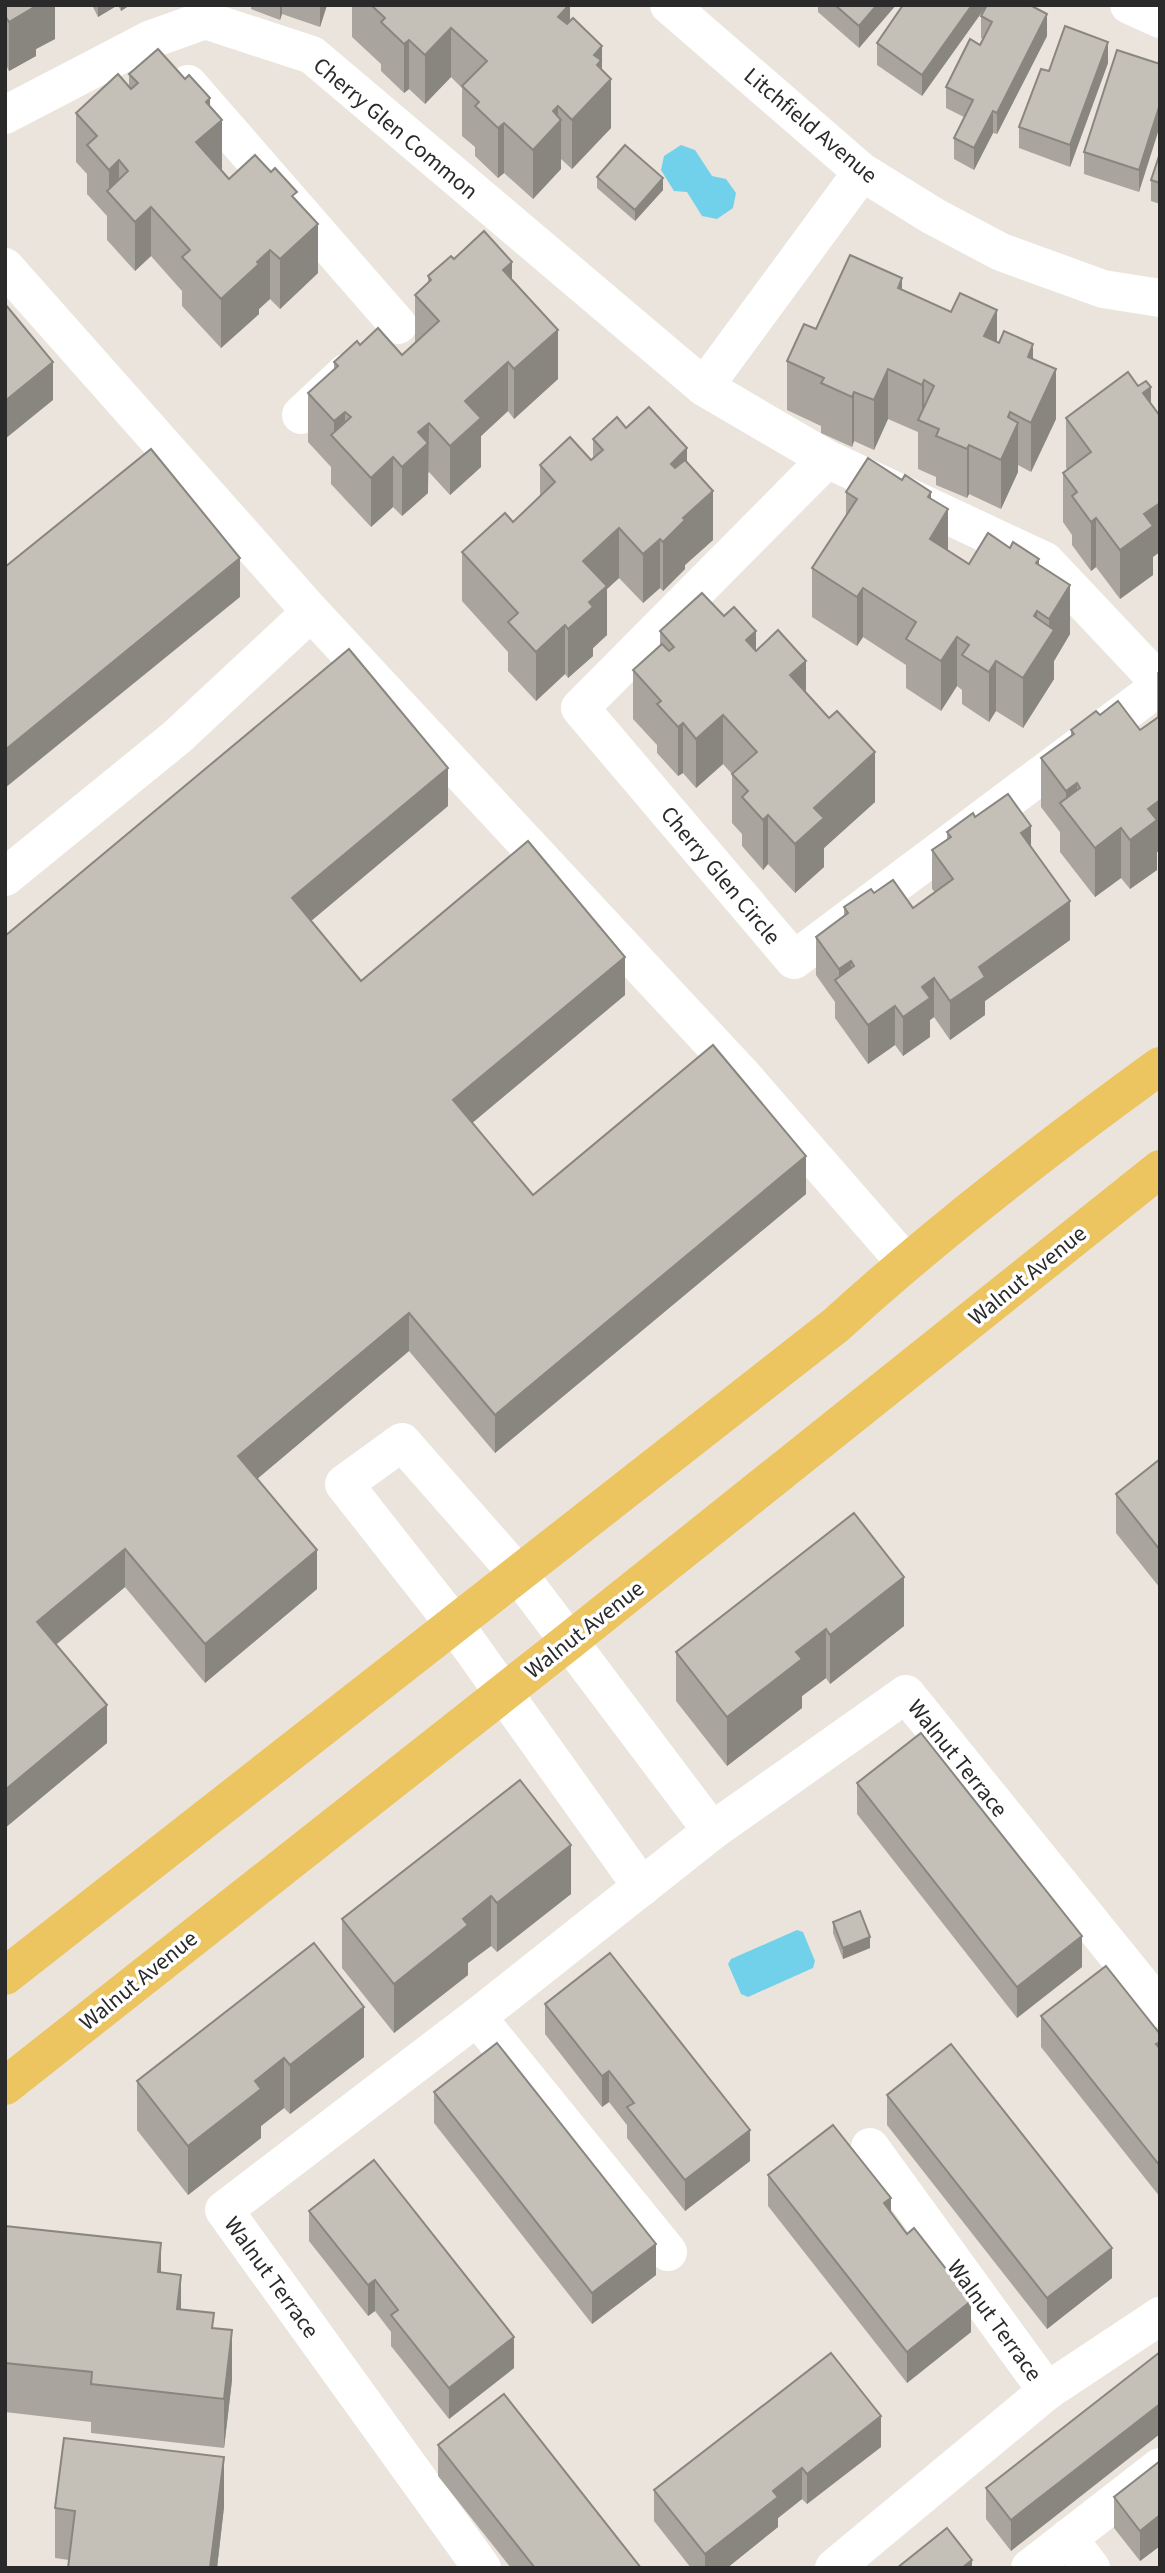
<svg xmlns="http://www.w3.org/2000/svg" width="1165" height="2573" font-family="'Source Sans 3',sans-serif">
<rect width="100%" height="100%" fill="#ebe4dc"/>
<!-- water -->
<g fill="#71d1eb">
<path d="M681 145 695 150 712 176 726 179 736 193 733 208 717 219 702 216 687 192 674 191 661 170 664 156Z"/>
<path d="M797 1930 803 1932 815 1961 813 1968 748 1997 741 1994 728 1964 731 1959Z"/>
</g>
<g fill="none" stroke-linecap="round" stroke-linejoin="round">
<!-- minor -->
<g stroke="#fff" stroke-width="38">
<path d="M669 5 862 172 933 216 1001 252 1103 289 1160 298"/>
<path d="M1129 5 1160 19"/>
<path d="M188 84 398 325"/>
<path d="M5 115 149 40 205 20 312 55 704 387 827 459 1045 561 1160 683"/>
<path d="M5 267 311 612"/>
<path d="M704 387 862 172"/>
<path d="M301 415 347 372"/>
<path d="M827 459 580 708 794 960 1160 686"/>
<path d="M5 877 177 737 311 612 743 1076 905 1262"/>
<path d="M642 1887 455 1625 344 1484 402 1442 519 1575 712 1831"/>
<path d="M477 2017 668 2252"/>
<path d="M870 2147 1047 2391"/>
<path d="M1068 2538 1091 2568"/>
<path d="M482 2568 224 2210 477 2017 712 1831 906 1694 1160 2008"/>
<path d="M834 2568 1047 2391 1160 2316"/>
<path d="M1030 2568 1160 2467"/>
</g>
<!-- major -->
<g stroke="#ecc460" stroke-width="38">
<path d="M5 1976 836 1325C938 1232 1048 1147 1160 1066"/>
<path d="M5 2086 568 1642 1160 1169"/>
</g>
</g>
<!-- wall -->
<g fill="#a9a49d">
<path d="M5 5H55V39L36 49V56L9 71 6 65Z"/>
<path d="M92 5H130L121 11 118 5 98 17Z"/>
<path d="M251 5H327L320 27 282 14 280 20 251 9Z"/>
<path d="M352 5H570V21L602 70 611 128 572 169 561 159V169L533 199 504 173 498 178 475 156V147L462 136V88L451 77 425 104 409 89 404 93 381 71V64L352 37Z"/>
<path d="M818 5H896L859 48 818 12Z"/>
<path d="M987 5 922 96 877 65V43Z"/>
<path d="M981 16 1047 36 997 134 993 133 974 170 954 159V138L964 117 946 108V87L980 45 983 39 981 38Z"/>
<path d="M1108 63 1070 167 1019 148V127Z"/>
<path d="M1160 64 1139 192 1084 174V152Z"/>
<path d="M129 74 210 106 222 169 221 170 229 179 297 200 318 273 280 309 270 299 259 309V314L221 348 182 306V291L151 256 135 271 107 240V216L87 194V174L76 162V113L129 88Z"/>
<path d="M1160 153V204L1151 201V180Z"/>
<path d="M597 177 663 190 635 221 597 188Z"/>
<path d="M454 259 512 280 558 379 514 419 508 411 481 436V467L450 495 429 472 428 473V493L402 516 393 507 371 527 331 484V467L308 442V393L334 370V362L360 345 402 355 415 343V295L428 283V276Z"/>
<path d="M902 290 997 342 1033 359 1056 419 1031 472 1018 465V472L1001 509 969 494 967 498 936 485V477L918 469V432L888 419 874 450 854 441 852 447 821 433V426L787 410V361L816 329Z"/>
<path d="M1151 404 1153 575 1120 599 1096 567 1091 571 1072 545V535L1063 522V473L1067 470 1066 467V418Z"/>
<path d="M626 428 687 462 713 540 685 565V569L663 591 660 588 643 603 619 578 607 589V635L593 648V656L568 678 565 674 536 701 508 671V652L462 601V552L513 522 540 496V465L591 460 593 458V439Z"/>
<path d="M846 492 931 498 948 550 969 564 1010 548 1039 565 1070 634 1054 661V679L1023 728 996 711 989 722 962 704V690L957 686 941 711 906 688V665L863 637 857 646 812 617V568L846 515Z"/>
<path d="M660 631 756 650 806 692 875 802 824 848V867L795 893 768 864 763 870 742 846V834L732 823V774L723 764 696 788 683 773 678 776 657 753V745L633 719V670L660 646Z"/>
<path d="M1160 671V850L1157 852V870L1130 889 1121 878 1095 897 1060 852V832L1041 807V758L1071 736V730L1100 715 1140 730 1157 717V672Z"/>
<path d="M448 806 311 921 361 981 625 995 472 1123 533 1195 806 1194 495 1453 409 1351 257 1479 317 1589 205 1683 125 1587 56 1645 107 1743 5 1828V936Z"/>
<path d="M975 817 1031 846 1070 940 985 1001V1015L950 1040 934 1017 930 1020V1037L903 1056 895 1045 868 1064 835 1018V1002L816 975V937L844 916V907L874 893 913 908 935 892 932 889V850L947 839V832Z"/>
<path d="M1160 1459V1588L1116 1533V1494Z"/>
<path d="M854 1513 904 1626 830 1684 826 1678 802 1696V1708L727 1766 676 1701V1652Z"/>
<path d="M520 1780 571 1894 497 1952 491 1946 468 1963V1975L394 2033 342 1968V1919Z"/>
<path d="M857 1783 1082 1967 1017 2018 857 1814Z"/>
<path d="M833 1922 870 1948 843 1959 833 1933Z"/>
<path d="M314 1943 364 2057 290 2114 284 2108 261 2126V2138L188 2195 137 2130V2081Z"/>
<path d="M545 2004 750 2161 685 2211 627 2138V2125L609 2102 602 2107 545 2034Z"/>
<path d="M1041 2016 1160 2034V2197L1041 2047Z"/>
<path d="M434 2092 656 2275 592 2324 434 2123Z"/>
<path d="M887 2095 1112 2278 1047 2329 887 2125Z"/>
<path d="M768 2175 891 2212 907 2234 971 2332 907 2383 768 2206Z"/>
<path d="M309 2211 514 2368 449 2419 391 2346V2332L375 2311 368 2316 309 2241Z"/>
<path d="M5 2226 161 2272 181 2309 214 2328 232 2380 224 2448 91 2433V2422L5 2412Z"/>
<path d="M1160 2352 1011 2551 986 2519V2488Z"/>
<path d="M438 2445 641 2568H511L438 2476Z"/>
<path d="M881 2447 807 2504 802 2499 778 2518V2527L727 2568H691L654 2521V2490Z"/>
<path d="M1160 2461V2546L1140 2561 1114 2528V2497Z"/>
<path d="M224 2507 217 2568H68L69 2560 55 2558V2508Z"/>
</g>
<!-- shaded-wall -->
<g fill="#898680">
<path d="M33 5H55V39L36 49V56L9 71V22Z"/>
<path d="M98 5H118L98 17Z"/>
<path d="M121 5H130L121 11Z"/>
<path d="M280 5H282V14L280 20Z"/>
<path d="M320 5H327L320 27Z"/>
<path d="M569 5H570V54L558 17Z"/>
<path d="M877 5H896L859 48V26Z"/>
<path d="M972 5H987L922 96V75Z"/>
<path d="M1047 14V36L997 134V113Z"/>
<path d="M5 16H6L5 66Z"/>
<path d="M451 28V77L425 104V55Z"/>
<path d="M409 40V89L404 93V44Z"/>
<path d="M1108 42V63L1070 167V145Z"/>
<path d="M602 46V89L611 79V128L572 169V120L594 55Z"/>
<path d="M210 98V130L222 120V169L196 192V142L206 102Z"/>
<path d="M1160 104V126L1139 192V170Z"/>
<path d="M558 106V123L561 120V169L533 199V150L553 111Z"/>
<path d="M993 111V133L974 170V148Z"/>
<path d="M504 123V173L498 178V128Z"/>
<path d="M119 160V204L109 193V170Z"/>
<path d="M663 178V190L635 221V210Z"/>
<path d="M151 207V256L135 271V222Z"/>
<path d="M318 224V273L280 309V259Z"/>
<path d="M270 250V299L259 309V314L221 348V299Z"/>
<path d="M512 262V311L503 270Z"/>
<path d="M902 278V328L898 288Z"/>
<path d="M997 310V359L984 336Z"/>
<path d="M558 330V379L514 419V369Z"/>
<path d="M1033 344V394L1028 357Z"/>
<path d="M53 362V400L5 439V401Z"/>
<path d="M508 362V411L481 436V467L450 495V446L465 401Z"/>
<path d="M888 369V419L874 450V400Z"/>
<path d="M1056 369V419L1031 472V423Z"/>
<path d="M924 380V422H922V385Z"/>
<path d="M1151 387V436L1143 393Z"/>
<path d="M854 392V441L852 447V397Z"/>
<path d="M345 412V450L334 438V421Z"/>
<path d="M1010 412V439L1018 423V472L1001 509V460L1008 417Z"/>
<path d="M429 423 428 493 402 516V467L418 432Z"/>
<path d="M969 445V494L967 498V449Z"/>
<path d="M687 448V498L671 464Z"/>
<path d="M393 457V507L371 527V478Z"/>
<path d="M713 491V540L685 565V569L663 591V542L683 518Z"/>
<path d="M931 492V537L948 509V558L930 543 928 497Z"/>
<path d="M1160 503V552L1153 557V575L1120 599V550L1144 514Z"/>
<path d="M1096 518V567L1091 571V522Z"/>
<path d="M619 528V578L607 589V635L593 648V656L568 678V629L583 561Z"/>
<path d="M660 539V588L643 603V554Z"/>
<path d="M240 558V597L5 788V750Z"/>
<path d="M1039 559V609L1037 612V656L1049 637V619L1070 585V634L1054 661V679L1023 728V678L1034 616 1036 563Z"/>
<path d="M863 588V637L857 646V597Z"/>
<path d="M565 625V674L536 701V652Z"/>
<path d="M756 631V680L746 640Z"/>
<path d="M957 637V686L941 711V661Z"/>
<path d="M806 661V710L790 675Z"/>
<path d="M996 661V711L989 722V672Z"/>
<path d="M723 715V764L696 788V739Z"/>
<path d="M683 723V773L678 776V727Z"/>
<path d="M875 752V802L824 848V867L795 893V844L814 808Z"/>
<path d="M448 768V806L292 937V898Z"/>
<path d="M1077 783V824L1066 810V791Z"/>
<path d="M1160 800V850L1157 852V870L1130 889V840L1148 809Z"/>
<path d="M768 815V864L763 870V820Z"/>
<path d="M1031 826V864L1021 833Z"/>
<path d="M1121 828V878L1095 897V848Z"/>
<path d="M1070 901V940L985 1001V1015L950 1040V1001L979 967Z"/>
<path d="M625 957V995L453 1139V1100Z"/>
<path d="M851 961V1000L839 985V969Z"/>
<path d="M934 978V1017L930 1020V1037L903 1056V1017L922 987Z"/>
<path d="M895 1006V1045L868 1064V1025Z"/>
<path d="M806 1156V1194L495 1453V1415Z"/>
<path d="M409 1313V1351L238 1495V1456Z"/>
<path d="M125 1549V1587L37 1660V1622Z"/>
<path d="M317 1550V1589L205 1683V1644Z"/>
<path d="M904 1577V1626L830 1684V1635Z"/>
<path d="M826 1629V1678L802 1696V1708L727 1766V1717L796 1652Z"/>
<path d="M107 1705V1743L5 1828V1790Z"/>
<path d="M571 1845V1894L497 1952V1903Z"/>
<path d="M491 1896V1946L468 1963V1975L394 2033V1984L463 1919Z"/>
<path d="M1082 1936V1967L1017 2018V1987Z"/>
<path d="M870 1937V1948L843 1959V1948Z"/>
<path d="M364 2007V2057L290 2114V2065Z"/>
<path d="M284 2058V2108L261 2126V2138L188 2195V2146L255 2081Z"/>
<path d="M609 2071V2102L602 2107V2076Z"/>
<path d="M750 2130V2161L685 2211V2180Z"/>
<path d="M891 2198V2229L884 2203Z"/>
<path d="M161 2243V2292L158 2272Z"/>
<path d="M656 2244V2275L592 2324V2293Z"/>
<path d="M1112 2248V2278L1047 2329V2298Z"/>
<path d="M181 2275V2324L177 2309Z"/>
<path d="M375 2280V2311L368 2316V2285Z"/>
<path d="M971 2301V2332L907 2383V2352Z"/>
<path d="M232 2330V2380L224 2448V2399Z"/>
<path d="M514 2337V2368L449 2419V2388Z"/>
<path d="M1160 2404V2434L1011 2551V2520Z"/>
<path d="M881 2416V2447L807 2504V2474Z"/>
<path d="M224 2457V2507L217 2568H210Z"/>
<path d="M802 2468V2499L778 2518V2527L727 2568H705V2554L773 2491Z"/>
<path d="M1160 2515V2546L1140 2561V2531Z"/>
<path d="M972 2560V2568H962Z"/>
</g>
<!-- building -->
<g fill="#c4bfb7" stroke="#898680" stroke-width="2">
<path d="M5 5H35L36 6 9 22 5 16Z"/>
<path d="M371 5H569L558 17 567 24 573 18 602 46 594 55 601 60 597 65 611 79 572 120 558 106 553 111 561 120 533 150 504 123 498 128 475 106 479 102 462 86 487 61 451 28 425 55 409 40 404 44 381 22 385 18Z"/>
<path d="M835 5H877L859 26Z"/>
<path d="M903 5H972L922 75 877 43Z"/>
<path d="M987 5H1030L1047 14 997 113 993 111 974 148 954 138 973 100 946 87 970 39 980 45 992 22 981 16Z"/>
<path d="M1065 26 1108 42 1070 145 1019 127 1041 69 1049 71Z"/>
<path d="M158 49 185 79 189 75 210 98 206 102 222 120 196 142 229 179 255 155 271 172 275 168 297 192 292 196 318 224 280 259 270 250 257 262 259 264 221 299 182 257 190 250 151 207 135 222 107 191 128 171 119 160 109 170 87 145 97 136 76 113 118 74 131 89 138 83 129 74Z"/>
<path d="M1117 50 1160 64V104L1139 170 1084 152Z"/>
<path d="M625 145 663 178 635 210 597 177Z"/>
<path d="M1160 153V183L1151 180Z"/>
<path d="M484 231 512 262 503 270 558 330 514 369 508 362 465 401 481 418 450 446 429 423 418 432 428 443 402 467 393 457 371 478 331 435 351 417 345 412 334 421 308 393 338 366 334 362 357 341 360 345 378 328 402 355 439 321 415 295 431 280 428 276 451 256 454 259Z"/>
<path d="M850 255 902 278 898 288 951 312 960 293 997 310 984 336 999 343 1004 331 1033 344 1028 357 1056 369 1031 423 1010 412 1008 417 1018 423 1001 460 969 445 967 449 936 436 939 429 918 420 934 386 924 380 922 385 888 369 874 400 854 392 852 397 821 383 824 378 787 361 804 324 816 329Z"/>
<path d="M5 304 53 362 5 401Z"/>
<path d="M1128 372 1138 386 1146 381 1151 387 1143 393 1160 416V503L1144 514 1153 526 1120 550 1096 518 1091 522 1072 496 1077 492 1063 473 1091 452 1066 418Z"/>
<path d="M649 407 687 448 671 464 675 468 685 460 713 491 683 518 685 520 663 542 660 539 643 554 619 528 583 561 607 586 589 602 593 607 568 629 565 625 536 652 508 622 518 613 462 552 505 513 513 522 555 482 540 465 570 437 591 460 603 450 593 439 617 417 626 428Z"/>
<path d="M151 449 240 558 5 750V567Z"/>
<path d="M868 458 902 480 905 475 931 492 928 497 948 509 930 539 969 564 988 533 1010 548 1013 542 1039 559 1036 563 1070 585 1049 619 1037 611 1034 616 1054 630 1023 678 996 661 989 672 962 655 969 645 957 637 941 661 906 639 916 622 863 588 857 597 812 568 857 499 846 492Z"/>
<path d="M702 593 724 616 734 607 756 631 746 640 756 651 778 630 806 661 790 675 829 718 837 711 875 752 814 808 824 818 795 844 768 815 763 820 742 797 748 791 732 774 757 752 723 715 696 739 683 723 678 727 657 704 661 701 633 670 662 644 669 651 674 647 660 631Z"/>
<path d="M349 649 448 768 292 898 361 981 528 841 625 957 453 1100 533 1195 713 1045 806 1156 495 1415 409 1313 238 1456 317 1550 205 1644 125 1549 37 1622 107 1705 5 1790V936Z"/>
<path d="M1118 701 1140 730 1160 716V800L1148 809 1157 820 1130 840 1121 828 1095 848 1060 803 1080 788 1077 783 1066 791 1041 758 1074 734 1071 730 1096 711 1100 715Z"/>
<path d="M1008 794 1031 826 1021 833 1070 901 979 967 985 977 950 1001 934 978 922 987 930 998 903 1017 895 1006 868 1025 835 980 854 966 851 961 839 969 816 937 848 913 844 907 871 889 874 893 893 880 913 908 953 879 932 850 951 837 947 832 973 813 975 817Z"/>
<path d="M1160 1459V1550L1116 1494Z"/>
<path d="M854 1513 904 1577 830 1635 826 1629 796 1652 802 1659 727 1717 676 1652Z"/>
<path d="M921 1733 1082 1936 1017 1987 857 1783Z"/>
<path d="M520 1780 571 1845 497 1903 491 1896 463 1919 468 1925 394 1984 342 1919Z"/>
<path d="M860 1911 870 1937 843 1948 833 1922Z"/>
<path d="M314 1943 364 2007 290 2065 284 2058 255 2081 261 2089 188 2146 137 2081Z"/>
<path d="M610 1953 750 2130 685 2180 627 2107 634 2103 609 2071 602 2076 545 2004Z"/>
<path d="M1106 1966 1160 2034V2042L1156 2044 1160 2049V2166L1041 2016Z"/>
<path d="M497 2043 656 2244 592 2293 434 2092Z"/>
<path d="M951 2044 1112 2248 1047 2298 887 2095Z"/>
<path d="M833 2125 891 2198 884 2203 907 2234 914 2228 971 2301 907 2352 768 2175Z"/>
<path d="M374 2160 514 2337 449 2388 391 2315 398 2310 375 2280 368 2285 309 2211Z"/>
<path d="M5 2226 161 2243 158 2272 181 2275 177 2309 214 2313 212 2328 232 2330 224 2399 91 2384 92 2372 5 2363Z"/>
<path d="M1160 2352V2404L1011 2520 986 2488Z"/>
<path d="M831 2353 881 2416 807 2474 802 2468 773 2491 778 2497 705 2554 654 2490Z"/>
<path d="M504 2394 641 2568H535L438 2445Z"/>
<path d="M64 2438 224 2457 210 2568H68L75 2511 55 2508Z"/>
<path d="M1160 2461V2515L1140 2531 1114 2497Z"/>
<path d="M947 2528 972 2560 962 2568H897Z"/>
</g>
<g text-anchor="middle" stroke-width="7" stroke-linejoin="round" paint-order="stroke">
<!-- street labels -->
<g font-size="23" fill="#2a2a2a" stroke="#fff">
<text transform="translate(811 125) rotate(40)" y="8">Litchfield Avenue</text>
<text transform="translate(396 128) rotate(40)" y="8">Cherry Glen Common</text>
<text transform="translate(721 875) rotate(50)" y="8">Cherry Glen Circle</text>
<text transform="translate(1027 1275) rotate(-39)" y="8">Walnut Avenue</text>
<text transform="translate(584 1629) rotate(-38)" y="8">Walnut Avenue</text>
<text transform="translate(958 1758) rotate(51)" y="8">Walnut Terrace</text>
<text transform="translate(138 1980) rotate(-39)" y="8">Walnut Avenue</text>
<text transform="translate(272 2277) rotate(54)" y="8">Walnut Terrace</text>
<text transform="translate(995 2320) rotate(54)" y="8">Walnut Terrace</text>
</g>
</g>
<!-- border -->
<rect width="1165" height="2573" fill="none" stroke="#2a2a2a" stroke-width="14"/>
</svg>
